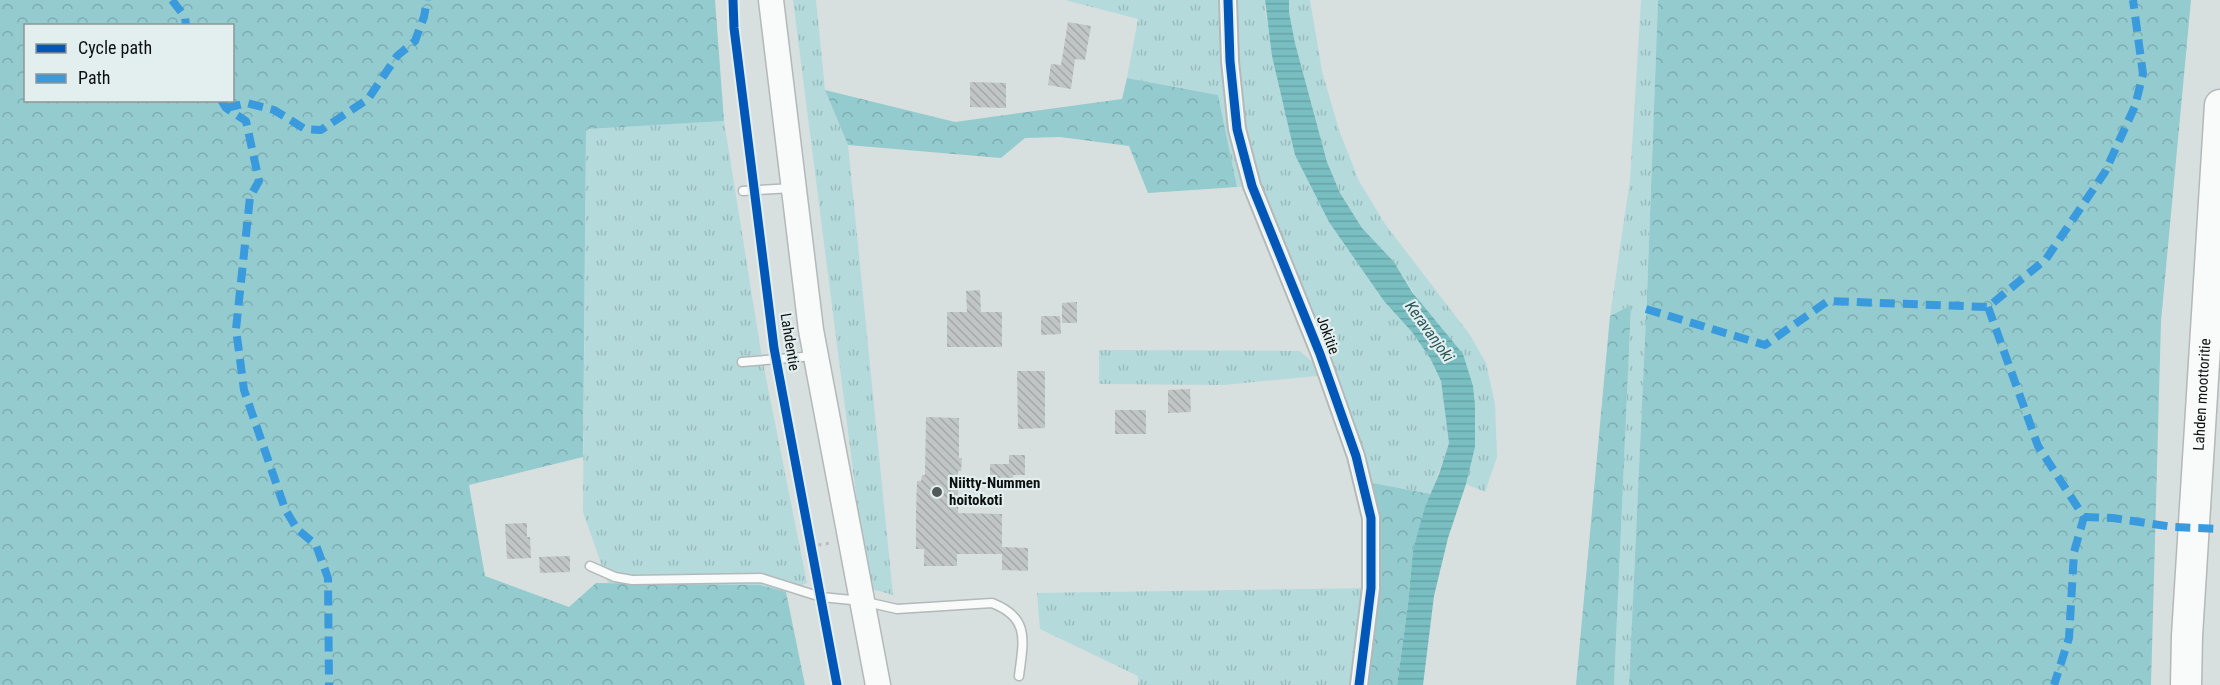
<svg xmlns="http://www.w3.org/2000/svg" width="2220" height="685" font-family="'Roboto Condensed',sans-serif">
<defs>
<pattern id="grass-tufts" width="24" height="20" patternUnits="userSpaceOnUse" patternTransform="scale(1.5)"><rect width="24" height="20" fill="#b4dadc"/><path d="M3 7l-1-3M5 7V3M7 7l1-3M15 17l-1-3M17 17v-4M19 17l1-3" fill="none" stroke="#9ababc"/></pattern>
<pattern id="forest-crowns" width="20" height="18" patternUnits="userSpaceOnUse" patternTransform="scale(1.5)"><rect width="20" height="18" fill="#93cbce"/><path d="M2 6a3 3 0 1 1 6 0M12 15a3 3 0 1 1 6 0" fill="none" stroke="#7eadb0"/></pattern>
<pattern id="water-rules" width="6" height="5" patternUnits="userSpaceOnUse" patternTransform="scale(1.5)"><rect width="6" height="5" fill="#79bfc2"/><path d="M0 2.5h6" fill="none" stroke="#67a3a6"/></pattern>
<pattern id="building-back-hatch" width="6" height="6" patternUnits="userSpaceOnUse" patternTransform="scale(1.5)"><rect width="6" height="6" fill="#c0c5c5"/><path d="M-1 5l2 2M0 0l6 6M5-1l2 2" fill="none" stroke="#a4a8a8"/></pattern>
</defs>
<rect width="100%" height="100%" fill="#d8dfdf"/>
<!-- grass -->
<g fill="url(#grass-tufts)">
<path d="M793 0H816L825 90 848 145 893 595 868 588Z"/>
<path d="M1065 0H1265V11L1295 155 1430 358 1441 381 1449 443 1431 494 1362 481 1327 375 1224 385 1099 384V350L1300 351 1326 374 1252 186 1237 187 1218 95 1127 78 1138 19Z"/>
<path d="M1289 0H1310L1322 71 1339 130 1359 181 1385 224 1470 335 1486 363 1495 404 1497 457 1485 492 1466 484C1474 450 1477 421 1473 386L1394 262 1362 228 1340 193 1327 162 1295 43 1289 12Z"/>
<path d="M1641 0H1658L1647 296 1629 685H1614L1631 305 1610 316 1630 180Z"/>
<path d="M724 121 762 358 807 583 786 592 760 585 608 583 583 512 586 128Z"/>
<path d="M1371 588 1359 685H1138V676L1040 629 1037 593Z"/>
</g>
<!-- forest -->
<g fill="url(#forest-crowns)" fill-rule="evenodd">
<path d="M0 0H715L724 121 586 129 583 457 469 485 485 576 569 607 596 583 760 585 786 592 805 685H0ZM26 26H232V100H26Z"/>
<path d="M1658 0H2191L2161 321 2151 685H1629L1647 296Z"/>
<path d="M1127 78 1218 95 1237 187 1148 193 1129 146 1060 137 1025 138 1001 158 848 145 825 90 955 122 1122 99Z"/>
<path d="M1631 305 1614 685H1576L1610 316Z"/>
<path d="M1362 481 1431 494 1413 550 1408 604 1397 685H1359L1371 588Z"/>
</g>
<!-- water -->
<path fill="url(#water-rules)" d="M1265 0H1289V12L1295 43 1327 162 1340 193 1362 228 1394 262 1412 292 1463 354 1473 386 1475 405V447L1466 484 1448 538 1434 596 1423 685H1397L1408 604 1413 550 1425 507 1439 474 1449 443 1441 381 1430 358 1412 332 1384 301 1329 222 1295 155 1272 56Z"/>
<!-- building -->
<g fill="url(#building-back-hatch)">
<path d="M1068 22 1091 26 1085 60 1075 59 1071 89 1048 85 1051 64 1061 65Z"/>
<path d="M970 82 1006 83V108L970 107Z"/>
<path d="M980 290 981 312H1002V347H947V312H967L966 291Z"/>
<path d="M1077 302V323H1062V303Z"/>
<path d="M1041 316H1060L1061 334 1041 335Z"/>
<path d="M1017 371H1045V428L1018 429Z"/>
<path d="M1190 389 1191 412 1168 413V390Z"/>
<rect x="1115" y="410" width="31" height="24"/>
<path d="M926 417 959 418V458H962L961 471H958V513L1002 514V554H957V566H924V549H916V512L917 481H921L922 475H925Z"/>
<path d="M1009 455H1025V475H1013V481H990V464H1009Z"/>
<path d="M527 523V537H530L531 558 507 559 505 524Z"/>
<path d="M1002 547 1028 548V571L1002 570Z"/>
<path d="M570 556V572L540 573 539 557Z"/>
</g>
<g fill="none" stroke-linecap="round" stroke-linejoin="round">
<!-- service casing -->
<g stroke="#b3b8b8" stroke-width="11">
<g id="service">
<path d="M743 191 793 188"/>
<path d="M742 362 815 356"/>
<path d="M590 566 615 577 632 580 761 578 821 597 862 601 897 609 992 603C1031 618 1023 642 1019 676"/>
</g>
</g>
<!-- minor casing -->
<g stroke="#b3b8b8" stroke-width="20">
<path id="minor" d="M1228 0 1230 61 1237 129 1252 186 1320 354 1356 456 1371 518V588L1359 685"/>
</g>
<!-- secondary casing -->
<g stroke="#b3b8b8" stroke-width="27">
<path id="secondary" d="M771 0 811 330 878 685"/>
</g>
<!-- motorway casing -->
<g stroke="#b3b8b8" stroke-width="33">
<g id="motorway">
<path id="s1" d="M2186 685 2187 636 2220 105"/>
</g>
</g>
<!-- path -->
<path stroke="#b9bcbc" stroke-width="3" stroke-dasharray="3 4.5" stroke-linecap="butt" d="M811 546 831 543"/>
<!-- service -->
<use href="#service" stroke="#f9fafa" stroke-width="8"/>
<!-- minor -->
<use href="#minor" stroke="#f9fafa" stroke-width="16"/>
<!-- secondary -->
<use href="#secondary" stroke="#f9fafa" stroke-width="24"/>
<!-- motorway -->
<use href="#motorway" stroke="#f9fafa" stroke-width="30"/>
<!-- quiet -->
<g stroke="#3a9ade" stroke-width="8" stroke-dasharray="15 8" stroke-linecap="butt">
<path d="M172 0 185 17 186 26"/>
<path d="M221 100 226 108 246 121 259 181 250 197 236 329 244 390 285 509 297 529 316 545 328 578 329 685"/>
<path d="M226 108 247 103 274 110 305 129 321 130 368 99 397 56 415 41 424 17 427 0"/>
<path d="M1988 307 2038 446 2084 517 2074 552 2069 638 2054 685"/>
<path d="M1646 309 1765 345 1828 301 1988 307 2046 259 2105 172 2135 106 2143 74 2133 0"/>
<path d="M2084 517 2113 518 2173 527 2220 529"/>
</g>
<!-- cycleway casing -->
<g stroke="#e3efef" stroke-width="13">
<g id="cycleway">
<path d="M733 0 734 28 774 348 837 685"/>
<path d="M1228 0 1230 61 1237 129 1252 186 1320 354 1356 456 1371 518V588L1359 685"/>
</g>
</g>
<!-- cycleway -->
<use href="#cycleway" stroke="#0057b8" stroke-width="9"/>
</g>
<!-- markers -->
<circle fill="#535858" stroke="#e3efef" stroke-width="2" cx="937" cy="492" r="6"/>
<g text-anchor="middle" stroke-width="4.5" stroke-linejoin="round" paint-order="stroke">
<!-- street labels -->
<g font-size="15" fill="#0c1010" stroke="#e3efef">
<text transform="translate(1328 335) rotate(70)" y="5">Jokitie</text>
<text transform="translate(790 342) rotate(81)" y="5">Lahdentie</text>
<text dy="5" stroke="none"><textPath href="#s1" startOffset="291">Lahden moottoritie</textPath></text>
</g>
<!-- poi labels -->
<g font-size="15" font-weight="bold" fill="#0c1010" stroke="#e3efef" text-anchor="start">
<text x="949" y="488">Niitty-Nummen<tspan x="949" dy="17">hoitokoti</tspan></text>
</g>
<!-- water labels -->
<g font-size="16" font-style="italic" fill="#285456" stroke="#e3efef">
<text transform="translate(1430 331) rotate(54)" y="6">Keravanjoki</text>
</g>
</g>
<!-- legend -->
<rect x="24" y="24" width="210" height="78" fill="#e3efef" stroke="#8d9696" stroke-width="1.5"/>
<rect x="36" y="44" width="30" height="9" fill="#0057b8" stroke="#8d9696" stroke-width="1.5"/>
<text x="78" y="54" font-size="18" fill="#0c1010">Cycle path</text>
<rect x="36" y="74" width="30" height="9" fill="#3a9ade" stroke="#8d9696" stroke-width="1.5"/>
<text x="78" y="84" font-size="18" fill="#0c1010">Path</text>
</svg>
